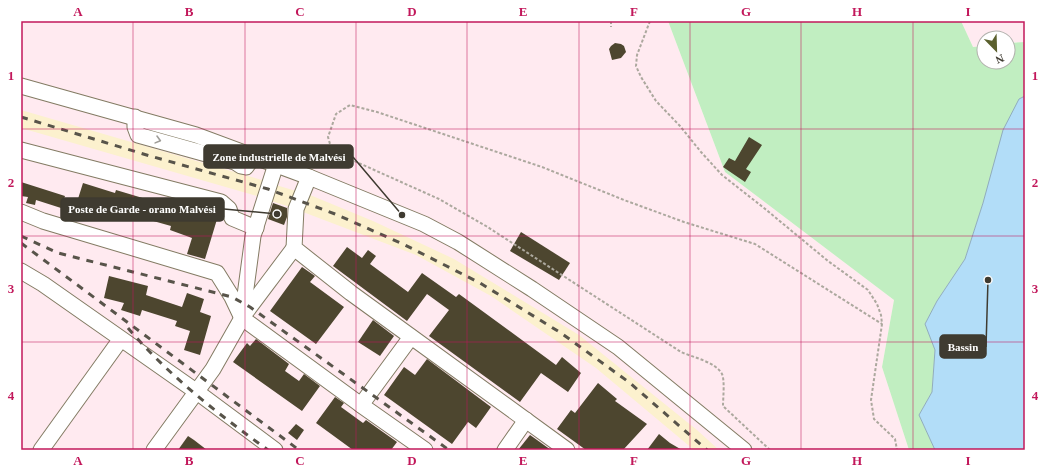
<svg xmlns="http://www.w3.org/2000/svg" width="1046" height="471" font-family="Georgia,serif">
<rect width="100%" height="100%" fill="#fefbf0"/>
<!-- industrial -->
<g fill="#ffeaf0">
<path d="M21 21H668L725 172 894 300 882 367 909 450H21Z"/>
<path d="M961 21H1025V42L1008 43V38H984V46L973 47Z"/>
</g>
<!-- built -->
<g fill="#fcf1ce">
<path d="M21 110 262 180 257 196 21 128Z"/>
<path d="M276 185 296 191 290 207 271 201Z"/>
<path d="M310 195 373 221 454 259 579 335 697 430 719 450H694L596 368 491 296 416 255 303 212Z"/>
</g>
<!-- green -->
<path fill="#c1eec1" d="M668 21H961L973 47 984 46V62H1008V43L1025 42V96L1019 99 983 203 965 259 937 301 925 324 935 350 932 392 919 415 935 450H909L882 367 894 300 725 172Z"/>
<!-- water -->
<path fill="#b2ddf8" stroke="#90acbc" d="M1025 96V450H935L919 415 932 392 935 350 925 324 937 301 965 259 983 203 1003 130 1019 99Z"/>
<!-- building -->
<g fill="#4d462f">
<path d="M615 43 621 44 624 46 626 52 621 58 612 60 609 49 611 46Z"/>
<path d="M749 137 762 145 746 169 751 172 745 182 723 167 729 158 735 161Z"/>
<path d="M21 182 65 196 61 208 36 200 35 205 26 203 28 197 21 196Z"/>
<path d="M83 183 115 193 116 190 186 211 188 207 218 216 205 259 187 254 192 238 170 230 171 226 100 206 99 208 77 202Z"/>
<path d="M273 203 287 208V217L284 225 268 219Z"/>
<path d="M521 232 570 263 559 280 510 251Z"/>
<path d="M347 247 362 258 368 250 376 256 370 264 408 292 422 273 456 297 459 294 556 365 562 357 581 373 568 392 541 373 520 402 429 336 449 310 427 294 407 321 333 266Z"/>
<path d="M302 267 315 276 310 282 344 307 316 344 270 311Z"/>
<path d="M109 276 148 286 146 295 182 307 187 293 204 299 200 312 211 316 200 355 184 350 190 331 175 326 177 321 142 310 140 316 121 310 124 303 104 298Z"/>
<path d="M373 320 394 336 380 356 358 342Z"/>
<path d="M256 339 289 364 285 371 299 381 304 374 320 386 302 411 233 362 247 343 250 346Z"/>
<path d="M427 359 491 407 476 428 468 422 452 444 384 395 404 367 415 375Z"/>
<path d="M598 383 617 399 615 401 647 424 623 450H586L557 429 571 410 575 413Z"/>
<path d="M335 397 344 403 341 407 363 423 366 420 397 442 391 450H353L316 423Z"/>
<path d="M296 424 304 430 297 440 288 433Z"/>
<path d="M659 434 670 443 682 450H647Z"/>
<path d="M530 435 551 450H518Z"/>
<path d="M188 436 194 440 207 450H178Z"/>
</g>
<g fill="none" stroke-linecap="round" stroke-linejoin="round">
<!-- minor casing -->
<g stroke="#837b63" stroke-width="17">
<g id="minor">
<path d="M21 86 196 135 309 177 424 224 458 242 532 289 618 347 744 450"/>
<path d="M135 117V127L138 135 235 162 241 166 246 167 254 156"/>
<path d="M21 150 221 202 229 209 232 218 256 228"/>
<path d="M309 177 296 209 294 248 351 293 567 450"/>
<path d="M21 212 43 221 217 273 232 297 242 318 361 405 411 337"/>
<path d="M21 271 43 284 197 392 275 450"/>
<path d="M243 316 294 248"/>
<path d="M361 405 425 450"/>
<path d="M41 450 118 343"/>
<path d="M154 450 213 369 242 318 253 236 276 164"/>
<path d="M505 450 526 420"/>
</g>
</g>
<!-- path -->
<g stroke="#aca89e" stroke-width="2" stroke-dasharray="3 2" stroke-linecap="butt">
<path d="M611 21V27"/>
<path d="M650 21 637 55 636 66 641 77 656 101 680 126 701 152 722 175 764 208 828 261 868 290 877 304 881 315 882 324 871 400 874 419 895 439 897 450"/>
<path d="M770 450 723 406C723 398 725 381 722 374 716 362 692 357 681 352L486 226 439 199 332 151 328 137 336 114 350 105 377 112 542 167 624 200 684 222 755 244 882 324"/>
</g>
<!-- minor -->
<use href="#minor" stroke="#fff" stroke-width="15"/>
<!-- rail -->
<g stroke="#58544a" stroke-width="3" stroke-dasharray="7 7" stroke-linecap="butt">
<path d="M21 117 150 156 268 189 335 214 403 244 480 283 561 333 630 383 707 450"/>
<path d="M21 236 58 253 232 297 250 307 449 450"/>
<path d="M21 243 299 450"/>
<path d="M128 328C168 375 218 414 268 450"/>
</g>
</g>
<!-- one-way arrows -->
<defs><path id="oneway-chevron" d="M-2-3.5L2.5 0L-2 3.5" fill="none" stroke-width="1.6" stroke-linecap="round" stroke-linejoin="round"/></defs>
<use stroke="#9f9d98" href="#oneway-chevron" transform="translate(158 140) rotate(15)"/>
<!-- grid -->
<path fill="none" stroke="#c2185b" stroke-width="1" stroke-opacity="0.55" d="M133 21V450M245 21V450M356 21V450M467 21V450M579 21V450M690 21V450M801 21V450M913 21V450M21 129H1025M21 236H1025M21 342H1025"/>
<!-- callouts -->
<path fill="none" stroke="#3f3b31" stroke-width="1.5" d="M402 215L353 157M277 214L224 209M988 280L986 347"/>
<g fill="#3f3b31" stroke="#fff" stroke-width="1.5">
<circle cx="402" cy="215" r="4"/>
<circle cx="277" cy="214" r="4"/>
<circle cx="988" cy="280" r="4"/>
</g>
<g fill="#3f3b31" stroke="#3f3b31" stroke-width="1.5">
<rect x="204" y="145" width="149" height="23" rx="4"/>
<rect x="61" y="198" width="163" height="23" rx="4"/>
<rect x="940" y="335" width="46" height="23" rx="4"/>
</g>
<g font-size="11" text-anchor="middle" font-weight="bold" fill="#fff">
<text x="279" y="161">Zone industrielle de Malvési</text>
<text x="142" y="213">Poste de Garde - orano Malvési</text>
<text x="963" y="351">Bassin</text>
</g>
<!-- border -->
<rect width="1046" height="471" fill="none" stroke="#ffffff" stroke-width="44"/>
<!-- north arrow -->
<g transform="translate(996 50) rotate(157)"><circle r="19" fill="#ffffff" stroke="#b2b1ad"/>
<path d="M0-3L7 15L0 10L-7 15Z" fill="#5b602e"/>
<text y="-6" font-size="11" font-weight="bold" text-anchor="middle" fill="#3f3b31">N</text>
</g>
<rect x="22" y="22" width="1002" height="427" fill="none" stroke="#c2185b" stroke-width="1.5"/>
<g font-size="13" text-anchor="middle" font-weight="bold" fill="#c2185b">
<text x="78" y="16">A</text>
<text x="189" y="16">B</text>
<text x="300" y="16">C</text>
<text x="412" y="16">D</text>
<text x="523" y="16">E</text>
<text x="634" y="16">F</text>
<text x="746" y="16">G</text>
<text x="857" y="16">H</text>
<text x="968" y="16">I</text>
<text x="11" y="80">1</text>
<text x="1035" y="80">1</text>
<text x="11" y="187">2</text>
<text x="1035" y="187">2</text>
<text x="11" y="293">3</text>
<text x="1035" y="293">3</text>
<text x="11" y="400">4</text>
<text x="1035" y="400">4</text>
<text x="78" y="465">A</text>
<text x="189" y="465">B</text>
<text x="300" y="465">C</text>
<text x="412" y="465">D</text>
<text x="523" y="465">E</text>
<text x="634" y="465">F</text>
<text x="746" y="465">G</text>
<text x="857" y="465">H</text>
<text x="968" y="465">I</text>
</g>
</svg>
